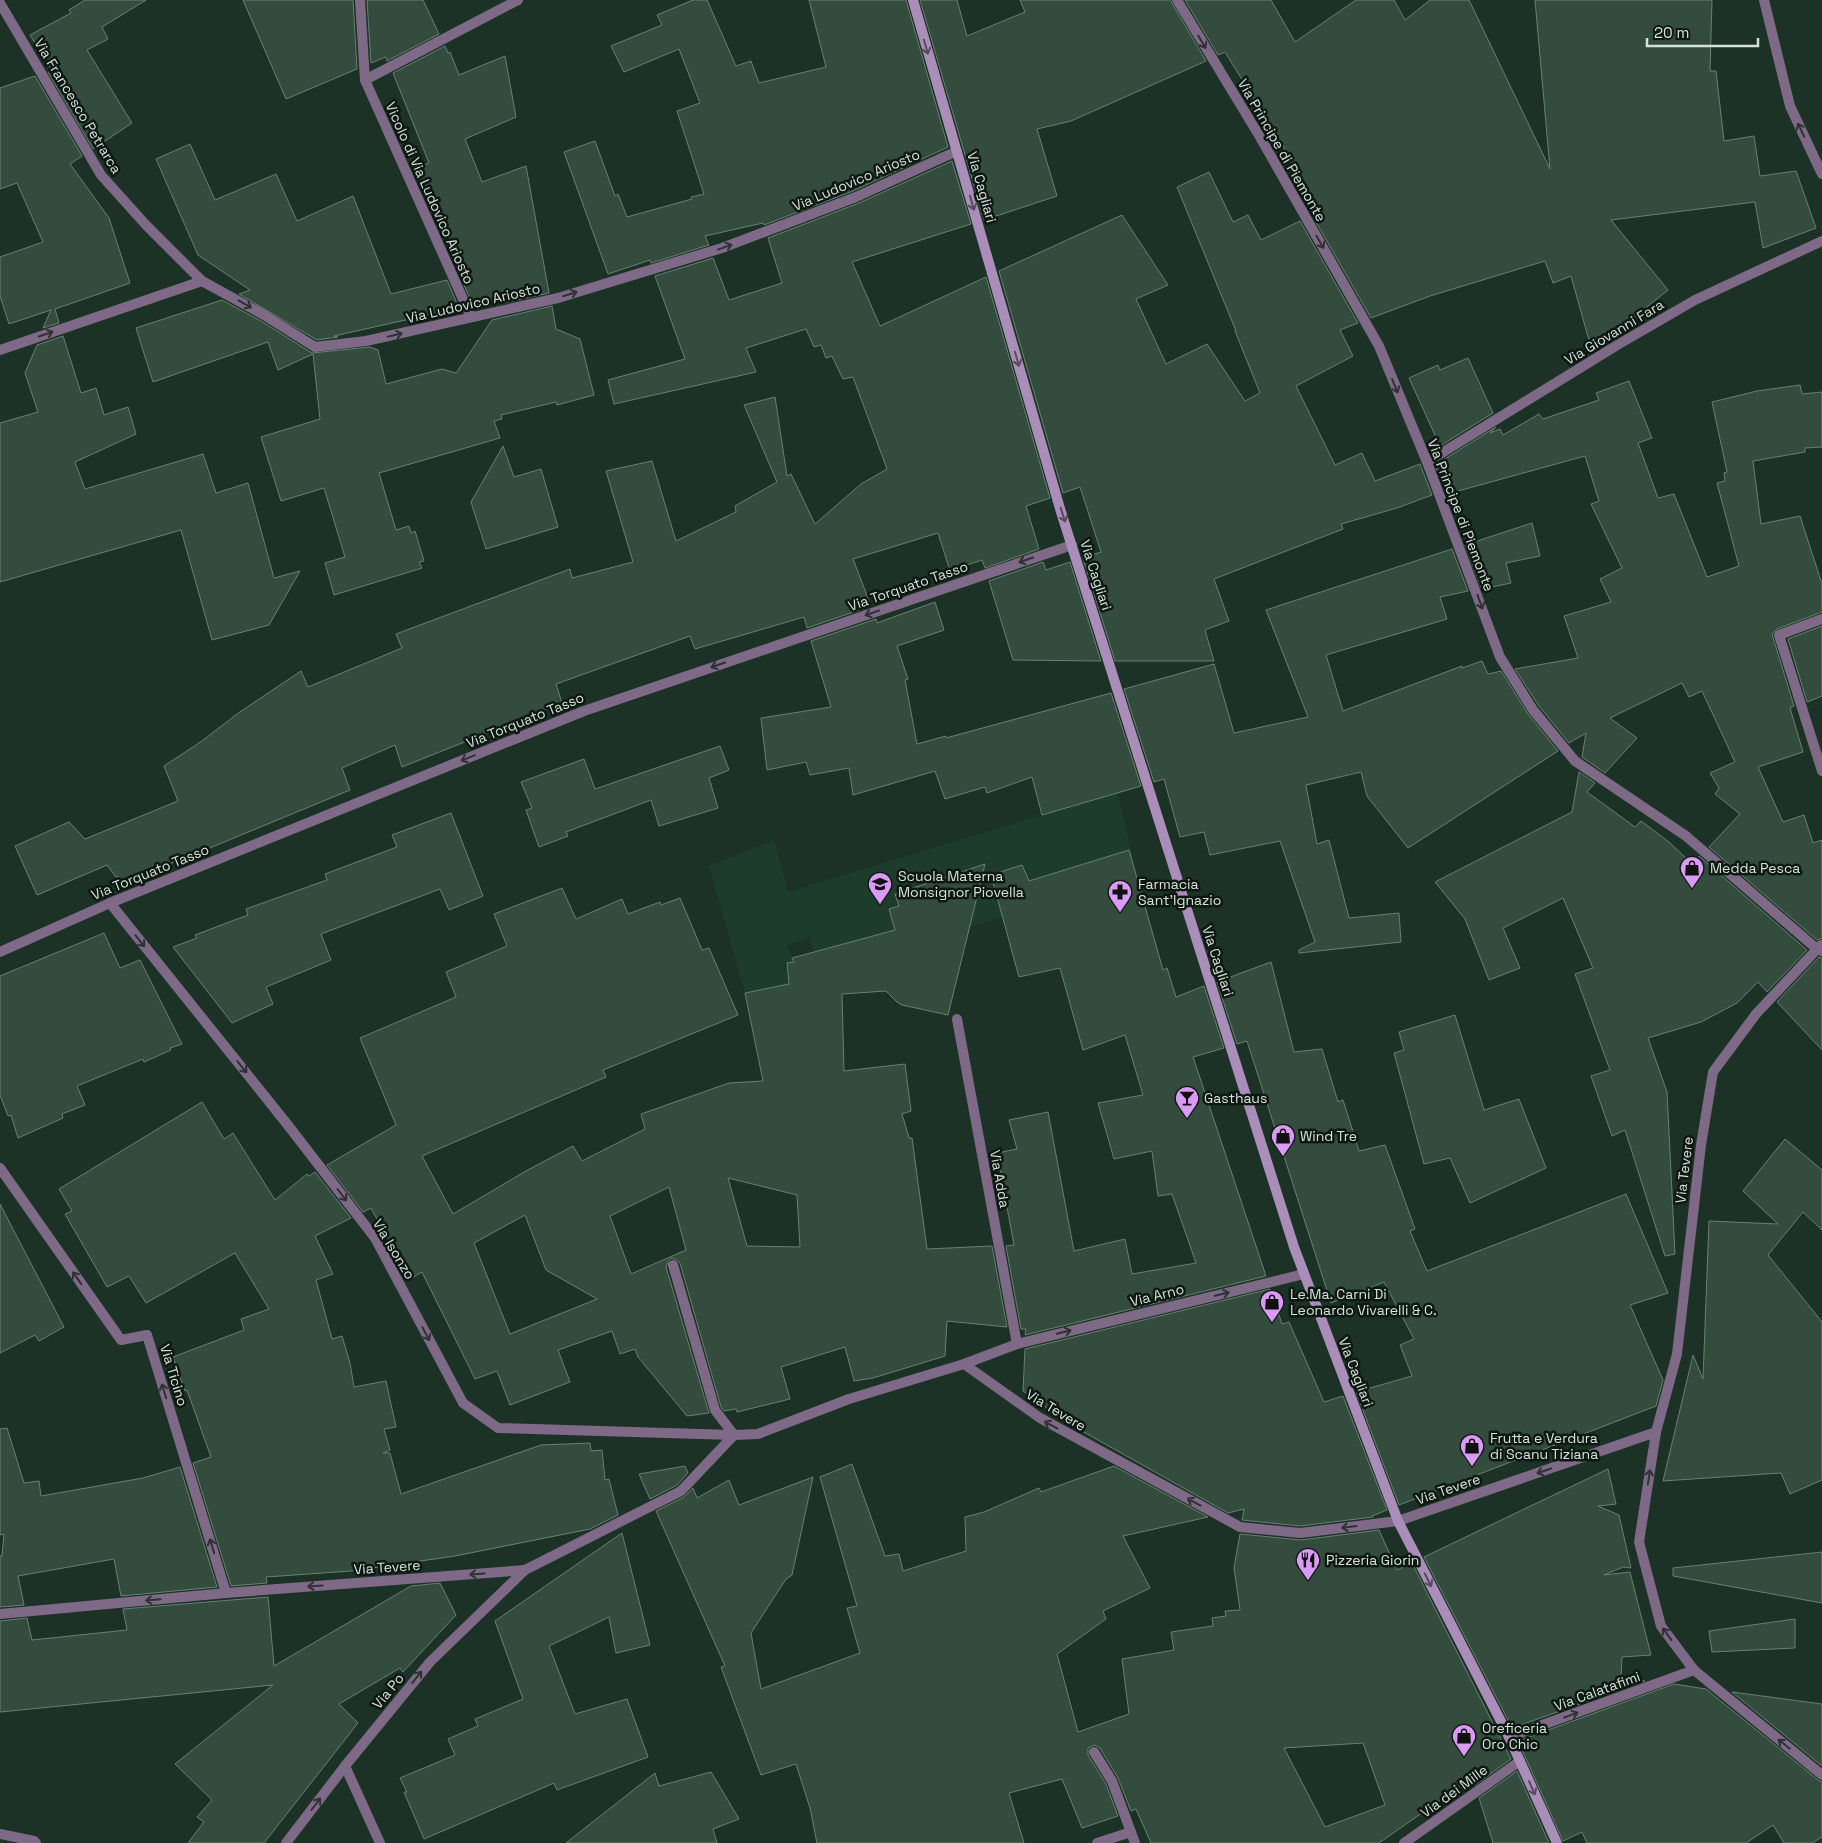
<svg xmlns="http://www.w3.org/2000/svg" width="1822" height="1843" font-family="'Space Grotesk',sans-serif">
<rect width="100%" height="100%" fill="#1c3226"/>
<!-- built -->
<path fill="#1e3c2c" d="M1118 792 1136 874 848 966 814 952 809 937 787 946 794 962 785 963 789 984 745 993 709 866 774 840 788 892Z"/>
<!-- building -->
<g fill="#344c3e" stroke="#688172" fill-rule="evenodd">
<path d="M85 0H146L102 27 108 39 87 50 132 123 93 149 48 72 52 71 30 35 71 13 69 10Z"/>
<path d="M243 0H353L357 69 286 99Z"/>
<path d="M367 0H423L439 34 387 61 386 57 371 63Z"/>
<path d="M693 0H707L736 66 751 61 759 83 826 67 809 0H906L948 147 853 191 764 225 763 223 705 236 709 245 651 263 650 260 608 274 564 152 595 141 615 196 618 194 627 217 692 199 691 197 704 194 677 111 700 103 679 49 624 72 611 46 662 25 657 15Z"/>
<path d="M920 0H957L967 36 1025 12 1020 0H1170L1206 61 1071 121 1037 129 1057 196 984 220Z"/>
<path d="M1185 0H1271L1295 42 1356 0H1394L1405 20 1430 0H1469L1550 169 1535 0H1712L1710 71H1716L1724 141 1754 136 1760 176 1796 171 1816 228 1763 248 1755 202 1611 220 1668 290 1592 351 1571 276 1553 283 1545 261 1430 296 1371 318 1312 215 1321 211 1283 150 1285 149 1225 52 1218 55Z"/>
<path d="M445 46 448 53 450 52 459 75 505 56 516 117 465 139 482 182 526 166 549 293 504 303 507 297 473 305 460 276H463L414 169 429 163 393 73Z"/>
<path d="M35 76 82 156 70 164 109 218 130 283 55 309 59 323 43 328 51 310 9 324 0 296V257L43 242 17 183 0 189V88Z"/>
<path d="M190 144 215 200 276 174 297 221 353 196 391 294 447 280 459 308 334 336 338 337 317 340 239 294 250 290 198 255 156 159Z"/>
<path d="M952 161 971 224 852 262 880 326 986 277 1050 498 1026 506 1039 549 985 568 982 560 950 571 938 533 853 559 871 606 807 628 804 617 695 649 690 636 556 684 562 703 402 767 395 745 342 768 350 790 200 852 123 882 118 876 116 877 107 865 37 895 15 846 69 822 85 839 178 801 164 766 202 741 237 714 301 671 308 687 402 648 396 634 570 569 572 578 633 562 606 471 652 461 676 541 736 512 735 506 777 482 744 405 775 397 787 476 791 474 815 524 861 484 887 469 853 377 843 379 832 356 826 358 821 345 814 347 806 329 746 348 756 372 614 404 608 380 685 359 655 276 713 258 729 300 782 283 768 238 859 203Z"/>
<path d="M1209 172 1233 222 1248 215 1261 240 1300 221 1358 323 1340 330 1353 356 1296 386 1335 465 1362 453 1375 481 1420 464 1432 495 1397 508 1341 524 1343 529 1214 579 1229 621 1205 630 1214 661H1115L1083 558 1101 552 1080 487 1063 493 999 271 1122 215 1168 285 1136 299 1166 364 1207 344 1245 401 1260 393 1235 331H1236L1177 187Z"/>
<path d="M222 300 261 321 312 353 370 347 378 350 386 384 442 369 456 373 492 320 552 306 556 329 580 339 594 395 557 405 556 402 501 415 502 419 494 421 500 438 379 473 396 530 409 526 411 533 415 531 424 561 419 562 422 568 334 595 325 563 345 557 324 488 281 501 261 437 320 419 313 354 278 370 268 342 153 382 136 328Z"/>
<path d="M63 336 81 393 96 388 104 415 128 407 136 434 75 462 85 489 203 454 216 493 248 483 274 578 300 571 269 625 212 640 181 530 0 582V423L38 412 25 373 37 345Z"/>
<path d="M1468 358 1493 413 1440 446 1409 378 1438 365 1440 370Z"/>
<path d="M1629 381 1652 438 1638 443 1658 498 1674 494 1707 577 1739 566 1717 483 1725 481 1724 473 1727 472 1712 402 1757 391 1800 385 1802 394 1822 392V447L1805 448V452L1753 461 1761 524 1800 516 1822 584V612L1777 629 1772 634 1794 706 1790 708 1803 752 1758 767 1783 822 1804 815 1813 843 1822 840V938L1817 940 1709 847 1740 814 1715 794 1719 788 1710 773 1735 762 1702 691 1689 697 1682 683 1610 718 1637 738 1605 773 1582 757 1586 733 1569 743 1539 706 1515 669 1578 658 1564 616 1611 602 1600 579 1622 568 1591 504 1599 501 1585 456 1451 493 1449 488 1445 490 1435 465 1496 427 1490 433 1500 429 1503 435 1539 414 1543 419 1599 400 1596 393Z"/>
<path d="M503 446 514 477 541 469 558 527 486 549 471 502Z"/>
<path d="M1532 523 1540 556 1506 563 1511 583 1482 589 1465 545Z"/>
<path d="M1452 549 1468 591 1440 597 1447 619 1326 655 1343 711 1462 666V668L1482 661 1488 674 1501 671 1528 714 1558 751 1408 848 1367 796 1361 772 1306 785 1317 844 1329 840 1349 918 1399 913 1401 942 1299 953V950L1315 942 1280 841 1210 855 1204 832 1180 837 1164 779 1154 782 1124 689 1214 664 1234 733 1308 717 1266 610Z"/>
<path d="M1043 562 1046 570 1070 562 1101 661 1013 660 989 581Z"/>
<path d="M935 602 944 630 897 646 908 679 905 680 917 744 946 736V738L1111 693 1141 786 1042 815 1032 777 987 793 985 787 945 799 935 771 853 795 849 768 810 775 806 762 767 770 761 718 831 707 811 641 876 619 877 623Z"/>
<path d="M1822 626V696L1807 702 1788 639Z"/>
<path d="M720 746 729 770 709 778 718 808 659 826 651 800 566 832 568 836 539 847 526 810 532 808 521 782 584 759 595 789Z"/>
<path d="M1579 772 1595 783 1587 792 1635 827 1641 821 1669 842 1692 864 1699 856 1807 950 1767 992 1758 982 1737 1003 1701 1022 1648 1038 1667 1092 1675 1254 1665 1256 1625 1130 1612 1136 1591 1076 1610 1070 1575 974 1593 968 1563 898 1503 928 1520 968 1489 980 1465 919 1435 882 1572 812Z"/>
<path d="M451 813 483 896 449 910 440 889 321 934 331 960 266 987 273 1004 232 1023 173 947 197 938 195 935 248 915 246 909 327 880 325 874 397 847 392 835Z"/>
<path d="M1129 850 1163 970 1167 968 1176 997 1204 986 1224 1048 1193 1057 1266 1276 1025 1335 1026 1329H1021L1006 1246 1014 1245 997 1153 1017 1149 1009 1120 1048 1112 1074 1251 1125 1239 1132 1274 1196 1263 1172 1194 1158 1196 1152 1151 1114 1159 1098 1103 1143 1095 1125 1035 1083 1050 1060 968 1019 977 991 875 1022 865 1029 881Z"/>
<path d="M985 864 948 1015 902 1005 897 1002 886 991 842 994 844 1071 905 1064 911 1111 902 1114 909 1138H912L927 1249 992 1246 1007 1327 947 1321 945 1356 873 1378 854 1381 845 1347 781 1367 790 1399 737 1412 736 1409 724 1411 721 1407 680 1263 677 1260 672 1258 668 1261 666 1267 709 1413 687 1416 638 1357 635 1349 620 1354 612 1331 558 1350 570 1382 510 1405 497 1371 475 1379 422 1272 410 1279 371 1208 363 1212 327 1165 396 1125 360 1038 456 997 446 972 507 946 494 914 562 888 576 919 622 899 628 914 660 902 661 905 680 898 702 950 709 948 738 1015 603 1070 606 1077 422 1156 453 1214 526 1171 573 1146 582 1161 645 1129 641 1114 729 1083 763 1081 745 993 789 984 787 963 794 962 792 958 895 930 889 909 899 906 895 894ZM728 1178 797 1195 800 1247 747 1246ZM669 1187 686 1250 631 1274 610 1216ZM525 1215 546 1270 597 1299 510 1334 474 1243Z"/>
<path d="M104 933 120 968 140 960 182 1044 170 1048 171 1050 144 1062 143 1059 77 1086 85 1105 62 1114 63 1118 18 1138 11 1115 8 1116 0 1095V976Z"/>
<path d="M1819 957 1822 958V1050L1777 1002Z"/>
<path d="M1271 962 1294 1052 1322 1049 1338 1102 1343 1100 1359 1151 1385 1145 1415 1229 1410 1231 1427 1271 1626 1194 1668 1293 1630 1305 1663 1380 1656 1406 1399 1505 1356 1392 1412 1376 1400 1345 1414 1339 1384 1282 1331 1303 1247 1041 1237 1044 1217 982Z"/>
<path d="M1455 1015 1484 1110 1519 1099 1546 1168 1470 1203 1450 1158 1424 1164 1394 1053 1404 1050 1399 1032Z"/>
<path d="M202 1102 224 1139 233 1133 275 1200 307 1174 309 1176 315 1172 351 1218 315 1236 333 1274 316 1280 332 1339 342 1336 350 1363 354 1387 386 1381 396 1427 384 1429 390 1450 383 1453H390L401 1494 541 1445 590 1443 591 1451 602 1450 605 1480 609 1479 618 1515 590 1529 455 1556 351 1571 266 1577 267 1583 231 1586 193 1463 211 1457 187 1390 185 1391 173 1357 244 1330 241 1319 269 1309 235 1253 146 1303 129 1276 107 1287 65 1214 72 1211 59 1189Z"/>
<path d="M1785 1139 1822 1170V1230L1803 1212 1768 1255 1822 1322V1480L1790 1494 1781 1473 1663 1481 1693 1355 1703 1379 1709 1221 1778 1224 1743 1191Z"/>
<path d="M0 1204 64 1327 39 1341 35 1335 0 1353Z"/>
<path d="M1270 1289 1282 1324 1289 1322 1324 1402 1343 1396 1387 1510 1372 1516 1373 1517 1300 1526 1242 1520 1244 1509 1228 1513 1066 1422 1023 1391 1025 1349Z"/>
<path d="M7 1428 24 1483 39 1481 41 1496 143 1478 180 1467 217 1587 121 1596 114 1559 18 1576 24 1605 0 1607V1556H2L4 1534 0 1535V1429Z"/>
<path d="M852 1464 885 1556 899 1554 903 1571 966 1551 965 1517 984 1512 1039 1488 1041 1492 1114 1466 1208 1517 1123 1536 1150 1588 1103 1611 1106 1619 1057 1654 1078 1732 1129 1714 1122 1659 1174 1650 1171 1632 1213 1626 1212 1618 1226 1616 1225 1611 1240 1610 1234 1568 1240 1534 1301 1540 1379 1530 1397 1570 1412 1563 1511 1759 1475 1785 1472 1778 1379 1843H1151L1136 1809 1131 1811 1118 1778 1100 1748 1094 1745 1088 1748V1755L1106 1784 1118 1816 1082 1828 1062 1779 1009 1793 1024 1843H817L810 1808 796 1764 761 1775 721 1667 725 1666 656 1511 684 1497 693 1488 697 1498 729 1480 739 1505 813 1477 792 1575 786 1579 751 1633 761 1689 860 1653 847 1608 857 1606 820 1477ZM1363 1743 1385 1805 1325 1827 1284 1748Z"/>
<path d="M685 1466 688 1473 677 1485 650 1499 639 1474Z"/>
<path d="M1608 1469 1616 1504 1598 1506 1619 1515 1631 1568 1623 1567 1604 1575 1630 1572 1651 1655 1622 1657 1621 1678 1645 1681 1512 1728 1424 1557Z"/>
<path d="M622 1533 650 1645 616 1653 609 1617 549 1646 575 1714 627 1699 648 1757 557 1790 554 1783 424 1839 404 1792H407L400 1778 455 1755 448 1739 478 1726 475 1719 523 1699 495 1621Z"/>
<path d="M1822 1552V1603L1673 1576V1568Z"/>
<path d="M440 1583 456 1615 403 1672 400 1668 339 1704 358 1723 264 1843H188L204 1822 197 1817 212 1800 175 1764 273 1685 0 1712V1621L27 1618 32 1640 127 1630 123 1609 268 1597 274 1666 411 1586Z"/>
<path d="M1795 1619V1648L1712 1652 1709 1631Z"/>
<path d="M1674 1684 1706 1689 1818 1780 1822 1782V1837L1812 1843H1784L1773 1825 1746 1843H1587L1582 1832 1563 1841 1518 1741Z"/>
<path d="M1732 1692 1822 1704V1766Z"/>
<path d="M1517 1771 1549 1843H1493L1479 1798Z"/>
<path d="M711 1772 739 1819 713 1829 717 1843H566L655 1773 659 1786Z"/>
</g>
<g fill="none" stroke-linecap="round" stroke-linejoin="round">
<!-- street -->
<g stroke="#7e6a86" stroke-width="10">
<path d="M360 0 365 80 471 317"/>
<path d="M1177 0 1260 137 1379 346 1427 462 1500 657 1533 710 1575 761 1686 836 1817 949 1822 951"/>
<path d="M1764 0 1790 106 1822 174"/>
<path d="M0 3 101 175 146 225 202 281 264 315 315 347 366 341 558 298 722 248 856 197 957 151"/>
<path d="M365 80 518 0"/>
<path d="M0 350 202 281"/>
<path d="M1427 462 1619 344 1695 300 1822 241"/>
<path d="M1822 619 1779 635 1822 771"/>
<path d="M110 903 287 1124 375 1238 463 1403 498 1428 734 1435"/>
<path d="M1821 945 1756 1014 1713 1072 1701 1145 1677 1354 1656 1432 1639 1542 1661 1626 1694 1670 1822 1775"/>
<path d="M0 952 110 903 584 711 1072 545"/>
<path d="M957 1019 1017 1344"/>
<path d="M0 1168 121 1340 147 1335 226 1593"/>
<path d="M673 1265 715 1410 734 1435"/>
<path d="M964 1364 1040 1418 1240 1527 1300 1533 1398 1521 1656 1432"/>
<path d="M0 1614 226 1593 525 1570 681 1491 734 1435 758 1434 849 1399 964 1364 1017 1344 1304 1274"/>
<path d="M1509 1737 1694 1670"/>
<path d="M1094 1752 1112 1781 1135 1843"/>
<path d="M345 1766 380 1843"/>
<path d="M0 1834 34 1841 36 1843"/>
<path d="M286 1843 345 1766 430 1662 525 1570"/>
<path d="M1097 1843 1131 1832"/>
<path d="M1404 1843 1520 1761"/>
</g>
<!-- secondary -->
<path stroke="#ab8db9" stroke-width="10" d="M913 0 1061 512 1294 1247 1398 1521 1509 1737 1557 1843"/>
</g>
<!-- one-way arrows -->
<defs><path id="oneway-shaft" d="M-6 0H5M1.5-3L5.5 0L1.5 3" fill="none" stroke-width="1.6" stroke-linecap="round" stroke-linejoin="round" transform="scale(1.25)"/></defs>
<g stroke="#303135">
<use href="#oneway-shaft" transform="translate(1202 42) rotate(59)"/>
<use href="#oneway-shaft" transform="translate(1801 130) rotate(-115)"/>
<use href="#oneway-shaft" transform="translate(1320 242) rotate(60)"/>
<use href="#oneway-shaft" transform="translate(725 247) rotate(-20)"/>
<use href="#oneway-shaft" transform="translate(570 294) rotate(-17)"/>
<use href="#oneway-shaft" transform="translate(245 304) rotate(29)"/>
<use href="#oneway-shaft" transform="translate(46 334) rotate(-19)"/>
<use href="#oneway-shaft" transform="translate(395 335) rotate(-13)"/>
<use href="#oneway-shaft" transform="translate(1395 386) rotate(67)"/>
<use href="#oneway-shaft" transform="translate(1026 560) rotate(161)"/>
<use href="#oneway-shaft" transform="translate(1480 602) rotate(70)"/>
<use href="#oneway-shaft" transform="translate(872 613) rotate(161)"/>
<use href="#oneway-shaft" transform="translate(718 665) rotate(161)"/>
<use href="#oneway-shaft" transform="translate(468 758) rotate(158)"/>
<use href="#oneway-shaft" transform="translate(140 941) rotate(51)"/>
<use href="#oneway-shaft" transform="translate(242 1067) rotate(51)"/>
<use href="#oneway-shaft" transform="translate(342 1195) rotate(53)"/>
<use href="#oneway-shaft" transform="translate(77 1278) rotate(-125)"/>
<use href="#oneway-shaft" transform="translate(1222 1294) rotate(-14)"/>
<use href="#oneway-shaft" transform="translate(1064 1332) rotate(-14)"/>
<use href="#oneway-shaft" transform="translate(426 1334) rotate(62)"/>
<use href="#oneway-shaft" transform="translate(164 1391) rotate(-107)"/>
<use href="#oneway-shaft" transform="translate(1051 1425) rotate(-152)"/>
<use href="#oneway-shaft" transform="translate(1544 1471) rotate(161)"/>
<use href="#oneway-shaft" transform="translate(1649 1477) rotate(-81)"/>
<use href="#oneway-shaft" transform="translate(1194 1502) rotate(-152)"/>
<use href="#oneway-shaft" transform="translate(1349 1527) rotate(173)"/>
<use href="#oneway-shaft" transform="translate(212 1546) rotate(-107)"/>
<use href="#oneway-shaft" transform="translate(477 1574) rotate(176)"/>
<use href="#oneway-shaft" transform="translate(315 1586) rotate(176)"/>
<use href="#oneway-shaft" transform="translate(153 1600) rotate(175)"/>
<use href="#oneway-shaft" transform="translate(1667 1634) rotate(-126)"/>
<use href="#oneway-shaft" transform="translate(417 1677) rotate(-51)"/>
<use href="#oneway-shaft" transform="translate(1571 1715) rotate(-20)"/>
<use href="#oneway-shaft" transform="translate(1784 1744) rotate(-141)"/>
<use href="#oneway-shaft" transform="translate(316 1804) rotate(-53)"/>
</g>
<g stroke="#554d5d">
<use href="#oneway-shaft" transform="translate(926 47) rotate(74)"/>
<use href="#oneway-shaft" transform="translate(972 203) rotate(74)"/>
<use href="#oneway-shaft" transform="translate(1017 359) rotate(74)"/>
<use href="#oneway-shaft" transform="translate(1063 515) rotate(72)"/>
<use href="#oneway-shaft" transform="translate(1428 1580) rotate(63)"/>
<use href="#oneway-shaft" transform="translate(1532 1788) rotate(66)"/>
</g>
<!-- icons -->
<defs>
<g id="shop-pin" transform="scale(1.25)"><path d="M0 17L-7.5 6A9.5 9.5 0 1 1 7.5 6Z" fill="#db9af6" stroke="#0e1812"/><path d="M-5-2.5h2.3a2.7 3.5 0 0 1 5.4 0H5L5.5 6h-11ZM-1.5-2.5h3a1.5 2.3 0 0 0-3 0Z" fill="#111"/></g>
<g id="school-pin" transform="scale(1.25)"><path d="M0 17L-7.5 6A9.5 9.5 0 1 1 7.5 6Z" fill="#db9af6" stroke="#0e1812"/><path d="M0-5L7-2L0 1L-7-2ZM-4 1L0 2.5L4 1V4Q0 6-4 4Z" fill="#111"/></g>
<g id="pharmacy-pin" transform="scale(1.25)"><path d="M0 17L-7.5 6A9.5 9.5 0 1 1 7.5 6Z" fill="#db9af6" stroke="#0e1812"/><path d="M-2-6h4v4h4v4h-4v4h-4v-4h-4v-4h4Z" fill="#111"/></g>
<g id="bar-pin" transform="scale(1.25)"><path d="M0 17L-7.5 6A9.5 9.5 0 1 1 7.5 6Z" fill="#db9af6" stroke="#0e1812"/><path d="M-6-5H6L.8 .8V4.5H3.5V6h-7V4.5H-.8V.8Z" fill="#111"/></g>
<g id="restaurant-pin" transform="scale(1.25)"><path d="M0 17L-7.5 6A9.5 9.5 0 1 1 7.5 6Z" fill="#db9af6" stroke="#0e1812"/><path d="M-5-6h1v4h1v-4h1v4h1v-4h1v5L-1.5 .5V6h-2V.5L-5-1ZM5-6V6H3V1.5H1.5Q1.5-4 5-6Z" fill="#111"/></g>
</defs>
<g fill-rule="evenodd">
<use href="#shop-pin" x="1692" y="868"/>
<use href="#school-pin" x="880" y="884"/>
<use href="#pharmacy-pin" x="1120" y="892"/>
<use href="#bar-pin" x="1187" y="1098"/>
<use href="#shop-pin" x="1283" y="1136"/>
<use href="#shop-pin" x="1272" y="1302"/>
<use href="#shop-pin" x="1472" y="1446"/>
<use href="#restaurant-pin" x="1308" y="1560"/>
<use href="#shop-pin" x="1464" y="1736"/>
</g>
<g text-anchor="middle" stroke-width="5" stroke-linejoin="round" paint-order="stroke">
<!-- street labels -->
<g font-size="14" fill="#d4e1d9" stroke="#0e1812">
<text transform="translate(78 106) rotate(59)" y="5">Via Francesco Petrarca</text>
<text transform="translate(1282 150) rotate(60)" y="5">Via Principe di Piemonte</text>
<text transform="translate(856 180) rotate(-23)" y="5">Via Ludovico Ariosto</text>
<text transform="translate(982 187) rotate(74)" y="5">Via Cagliari</text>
<text transform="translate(430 193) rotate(66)" y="5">Vicolo di Via Ludovico Ariosto</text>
<text transform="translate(473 303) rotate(-13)" y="5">Via Ludovico Ariosto</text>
<text transform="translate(1614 332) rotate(-31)" y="5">Via Giovanni Fara</text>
<text transform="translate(1461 515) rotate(69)" y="5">Via Principe di Piemonte</text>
<text transform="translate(1096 575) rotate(72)" y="5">Via Cagliari</text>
<text transform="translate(908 586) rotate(-19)" y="5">Via Torquato Tasso</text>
<text transform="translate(525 720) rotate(-22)" y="5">Via Torquato Tasso</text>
<text transform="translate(150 872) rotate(-22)" y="5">Via Torquato Tasso</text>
<text transform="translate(1218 961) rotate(72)" y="5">Via Cagliari</text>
<text transform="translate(1684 1170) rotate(-83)" y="5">Via Tevere</text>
<text transform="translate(1000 1179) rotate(80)" y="5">Via Adda</text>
<text transform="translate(394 1249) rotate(59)" y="5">Via Isonzo</text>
<text transform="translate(1157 1295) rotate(-14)" y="5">Via Arno</text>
<text transform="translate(1356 1372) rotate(69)" y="5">Via Cagliari</text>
<text transform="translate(174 1375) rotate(73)" y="5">Via Ticino</text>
<text transform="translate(1056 1410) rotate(31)" y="5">Via Tevere</text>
<text transform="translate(1448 1489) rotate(-19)" y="5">Via Tevere</text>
<text transform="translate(387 1567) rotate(-4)" y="5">Via Tevere</text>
<text transform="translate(388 1691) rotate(-51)" y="5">Via Po</text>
<text transform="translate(1597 1691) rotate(-20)" y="5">Via Calatafimi</text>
<text transform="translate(1454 1791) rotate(-36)" y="5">Via dei Mille</text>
</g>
<!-- poi labels -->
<g font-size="14" fill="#d4e1d9" stroke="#0e1812" text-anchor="start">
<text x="1710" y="873">Medda Pesca</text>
<text x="898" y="881">Scuola Materna<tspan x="898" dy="16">Monsignor Piovella</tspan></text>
<text x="1138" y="889">Farmacia<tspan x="1138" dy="16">Sant'Ignazio</tspan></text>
<text x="1204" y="1103">Gasthaus</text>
<text x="1300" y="1141">Wind Tre</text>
<text x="1290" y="1299">Le.Ma. Carni Di<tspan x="1290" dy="16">Leonardo Vivarelli &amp; C.</tspan></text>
<text x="1490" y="1443">Frutta e Verdura<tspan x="1490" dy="16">di Scanu Tiziana</tspan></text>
<text x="1326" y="1565">Pizzeria Giorin</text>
<text x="1482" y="1733">Oreficeria<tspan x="1482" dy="16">Oro Chic</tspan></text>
</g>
</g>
<!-- scale -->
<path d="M1647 38v8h111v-8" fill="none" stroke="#d4e1d9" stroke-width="2.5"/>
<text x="1654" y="38" font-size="15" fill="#d4e1d9" stroke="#0e1812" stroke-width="4" paint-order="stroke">20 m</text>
</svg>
